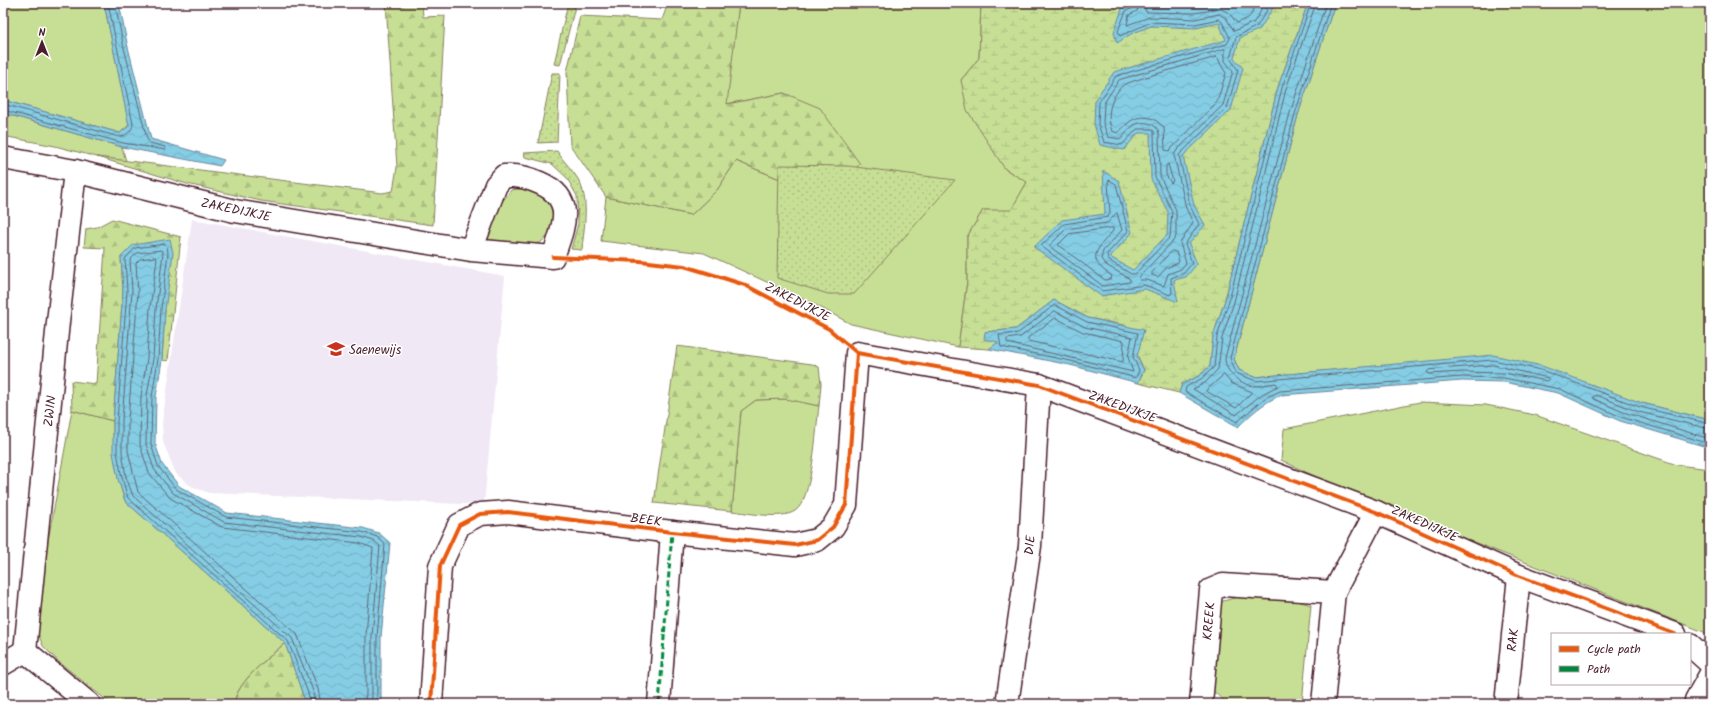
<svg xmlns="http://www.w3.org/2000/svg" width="1713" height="707" font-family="Kalam,sans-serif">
<defs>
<pattern id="forest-firs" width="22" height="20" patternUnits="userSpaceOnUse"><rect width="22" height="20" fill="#c7df95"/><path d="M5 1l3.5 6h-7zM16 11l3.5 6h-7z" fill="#acbf81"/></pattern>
<pattern id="wetland-marsh" width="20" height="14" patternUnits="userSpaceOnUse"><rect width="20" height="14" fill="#c7df95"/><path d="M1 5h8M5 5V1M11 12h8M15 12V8" fill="none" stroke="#acbf81"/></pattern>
<pattern id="park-dots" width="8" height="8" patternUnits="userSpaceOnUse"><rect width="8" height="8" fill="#c7df95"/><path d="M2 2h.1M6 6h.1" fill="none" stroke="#acbf81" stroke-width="1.8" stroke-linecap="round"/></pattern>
<pattern id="water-waves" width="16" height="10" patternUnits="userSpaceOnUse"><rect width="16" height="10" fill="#84cde4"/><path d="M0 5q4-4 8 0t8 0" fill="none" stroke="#74b0c4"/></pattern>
</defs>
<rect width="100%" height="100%" fill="#fff"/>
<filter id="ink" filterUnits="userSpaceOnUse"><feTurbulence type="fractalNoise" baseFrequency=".025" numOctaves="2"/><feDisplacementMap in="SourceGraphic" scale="8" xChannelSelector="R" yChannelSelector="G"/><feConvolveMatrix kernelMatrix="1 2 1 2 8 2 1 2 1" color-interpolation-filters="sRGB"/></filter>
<g filter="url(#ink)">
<!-- built -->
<path fill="#f1e8f5" d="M192 219 505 276 484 505 209 493 191 486 176 474 163 442 162 423Z"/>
<!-- grass -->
<g fill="#c7df95" stroke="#887f60">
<path d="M3 3H104L129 125 120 133 3 100Z"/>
<path d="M739 3H981L979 58 961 80 1005 169 1027 182 1011 211 983 210 967 237V281L958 347 851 324 812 303 704 253 601 241 606 197 691 215 717 190 736 161 824 197 784 93 726 104Z"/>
<path d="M1335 3H1710V420L1642 403 1493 356 1255 377 1239 370 1234 359 1298 115Z"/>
<path d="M3 113 122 147 126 161 97 157 55 146 3 136Z"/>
<path d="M531 187 553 202 554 231 540 243 522 245 484 239 498 207 511 190Z"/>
<path d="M786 399 819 406C816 427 813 500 795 511 781 520 748 513 732 511L741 411 756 400Z"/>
<path d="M1420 402 1486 405 1535 415 1677 465 1710 469V641L1704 632 1430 525 1376 506 1281 460 1284 429Z"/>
<path d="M72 410 113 421C113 452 115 472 125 501L285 643C268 658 237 681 234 704H111L59 662 43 646 37 631 36 606Z"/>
<path d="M1246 595 1282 596 1311 605 1302 704H1227L1209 687 1219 602Z"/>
</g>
<!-- forest -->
<g fill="url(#forest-firs)" stroke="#887f60">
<path d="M386 3H422L423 17 445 16 433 225 261 201 187 184 97 157 382 193 393 191 397 167Z"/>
<path d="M668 3H739L727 104 784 93 820 108 860 164 824 197 736 161 717 190 691 215 606 197 570 145 567 72 580 16 662 20Z"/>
<path d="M112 219 181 237 168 361 162 360 165 310 133 245 121 257 123 291 113 421 72 410 71 381 96 384 105 248 84 247 86 229 97 227Z"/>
<path d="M677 346 812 364 819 367 821 384 819 406 786 399 756 400 741 411 732 511 654 503Z"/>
<path d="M285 643 306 704H234C237 681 269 658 285 643Z"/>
</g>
<!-- wetland -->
<path fill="url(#wetland-marsh)" stroke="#887f60" d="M981 3H1308L1278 87 1225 300 1213 336 1210 366 1199 376 1182 384 1179 393 1138 383 1144 370 1124 325 1088 318 1054 300 1016 329 985 332 999 342 989 349 958 347 967 281V237L983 210H1011L1027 182 1005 169 967 110 961 80 979 58Z"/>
<!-- park -->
<g fill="url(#park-dots)" stroke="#887f60">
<path d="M568 3H576L560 65 554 64Z"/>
<path d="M552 73H560L557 142 538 143Z"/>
<path d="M557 151C563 161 572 169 578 179 590 200 584 226 582 250L571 249 578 224 577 196 567 178 552 164 525 157 524 153Z"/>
<path d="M779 165 848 166 955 180 854 294H828L777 278Z"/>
</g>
<!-- water -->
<g fill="url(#water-waves)" stroke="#6d879a">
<path d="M104 3H119L127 43 151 139 224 160 220 166 122 147 3 113V100L120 133 129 126Z"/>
<path d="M1144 3H1266L1273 8 1260 29 1240 38 1234 58 1243 68 1231 110 1183 156 1194 205 1205 225 1189 244 1197 264 1186 277 1174 280 1178 302 1145 289 1101 296 1034 247 1062 220 1105 214 1103 171 1119 181 1132 233 1110 257 1133 270 1167 235 1168 212 1151 179 1150 133H1138L1124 150 1100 145 1094 124 1095 100 1114 72 1226 40 1219 23 1196 28 1151 26 1131 34 1117 43 1114 32 1123 6Z"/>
<path d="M1308 3H1335L1298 115 1234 359 1239 370 1255 377 1493 355 1542 366 1642 403 1710 420V448L1620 421 1558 393 1504 382 1462 381 1281 395C1263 403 1251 414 1238 427L1179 393 1182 384 1199 376 1210 366 1213 336 1225 300 1278 87Z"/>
<path d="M170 239 173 253 165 310 162 360 156 397 155 443 162 464 179 486 227 513 363 528 379 533 390 543 381 637V698L379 704H306L285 643 125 501 118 479 113 453V421L123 291 121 257 133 245Z"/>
<path d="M1054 300 1088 318 1144 330 1137 357 1144 370 1138 383 1070 365 989 349 998 342 984 339 985 332 1016 329Z"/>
</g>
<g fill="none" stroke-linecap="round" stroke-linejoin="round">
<!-- shore -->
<g stroke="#616575" stroke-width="1">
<path d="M1134 3 1133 8 1126 11 1118 31 1120 36 1151 22 1195 24 1219 19 1222 22 1230 38 1227 44 1116 76 1099 102 1098 124 1104 142 1122 145 1137 129H1150L1154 131 1155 177 1172 211 1170 237 1135 274H1131L1108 260 1107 254 1128 231 1116 184 1109 180 1108 182 1110 213 1108 217 1064 224 1041 246 1102 291 1145 285 1170 295 1172 293 1171 278 1184 273 1192 263 1185 244 1199 224 1190 206 1179 155 1227 108 1238 70 1230 58 1236 37 1257 26 1267 10 1264 3"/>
<path d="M1140 3 1137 11 1129 15 1127 25 1150 17 1195 19 1219 14 1226 18 1234 31 1254 22 1261 11 1259 3"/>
<path d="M1146 3 1145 10 1146 12 1194 13 1221 9 1229 13 1237 23C1249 18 1254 17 1253 3"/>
<path d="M1311 3 1282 88 1229 301 1217 337 1214 367 1201 379 1186 387 1185 392 1237 422 1265 398 1280 391 1462 377 1504 378 1560 389 1621 417 1710 444"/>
<path d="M1316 3 1286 89 1234 302 1222 338 1218 369 1205 383 1193 389 1236 415 1262 394 1278 386 1276 383C1269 384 1261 386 1254 386 1240 384 1225 373 1225 358L1290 113 1326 3"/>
<path d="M1331 3 1295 114 1230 358 1236 373 1256 381 1493 360 1541 370 1640 407 1710 424"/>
<path d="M1225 49V61L1233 71 1223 105 1177 150 1174 155 1186 208 1193 223 1180 243 1186 263 1181 269 1168 274 1164 286 1147 280H1140L1139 277 1173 241 1176 236V210L1160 176 1159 133C1157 123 1143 120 1134 125 1129 128 1125 135 1121 139L1108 137 1103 123 1104 103 1119 80Z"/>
<path d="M1216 57 1218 58 1221 65 1226 73 1217 102 1169 151 1165 150 1164 127 1154 119C1136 114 1130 120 1118 133L1112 131C1106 115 1110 99 1122 86 1127 81 1203 61 1216 57Z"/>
<path d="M3 104 119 137C125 137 133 130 133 124L108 3"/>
<path d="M3 110 123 143 166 150 165 147 150 143 147 139 123 44 115 3"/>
<path d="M1168 164 1173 181 1171 183 1166 175V166Z"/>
<path d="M1117 213 1122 230 1103 251 1101 259 1106 265 1130 279V282L1103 286 1049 246 1066 229 1107 223Z"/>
<path d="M1113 228V231C1096 250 1085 259 1112 276L1111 279 1105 280 1058 245 1069 234Z"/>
<path d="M1172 251 1176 252 1179 261 1178 263 1166 268 1158 277 1152 275V273Z"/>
<path d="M1055 305 1087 322 1138 333 1133 357 1139 370 1136 378 1071 361 1001 347 999 335 1018 333Z"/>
<path d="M1055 311 1085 327 1132 337 1128 357 1133 372 1007 343V339L1020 337Z"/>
<path d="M1056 318 1083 332 1124 341 1123 362 1028 341V338Z"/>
<path d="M1493 365 1548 378 1549 380 1547 381 1504 373 1462 372 1429 374 1427 372 1429 370Z"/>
<path d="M1224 375 1231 383 1252 392 1236 408 1206 391Z"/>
<path d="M1710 429 1639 412 1596 395 1593 397 1594 399 1623 412 1710 439"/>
<path d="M310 704 308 693 288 641 128 498 122 478 117 452V421L127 291 125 259 135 248 165 244 167 246 168 253 161 309 158 359 152 397 151 444 158 466 176 489 226 517 362 532 377 537 385 544 377 637V696L376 704"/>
<path d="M315 704 313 691 292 638 133 496 126 477 122 452V421L132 291 130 260 137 253 161 250 163 253 156 309 153 359 147 396 146 444 154 469 173 493 224 522 361 537 374 541 380 546 372 637V696L371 704"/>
<path d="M321 704 318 689 297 634 138 492 128 451V421L138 292 136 263 140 259 155 257 157 259 150 308 147 358 141 396 140 445 149 473 170 498 222 527 359 543 373 548 366 636V694L364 704"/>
</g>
<!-- minor casing -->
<g stroke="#4a1f2b" stroke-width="25">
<g id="minor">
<path d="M3 158 75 171 235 211 471 250 553 257C563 228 577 199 540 183 529 178 516 175 504 176L496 185 471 250"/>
<path d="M1690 645 1710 663"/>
<path d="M25 651 58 322 75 171"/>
<path d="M3 664 25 651 89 704"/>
<path d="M431 704 440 566 459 525 480 514 508 512 672 532 795 545 817 540 833 527 846 505 857 353 1039 385 1376 512 1519 576 1675 634"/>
<path d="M659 704 672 532"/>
<path d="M1007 704 1030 546 1039 385"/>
<path d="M1201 704 1211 590 1223 585 1334 592"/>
<path d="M1323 704 1334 592 1376 512"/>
<path d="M1506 704 1519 576"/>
<path d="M1696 704V700L1710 675"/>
</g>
</g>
<!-- minor -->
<use href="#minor" stroke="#fff" stroke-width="22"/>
<!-- quiet -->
<path stroke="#00873e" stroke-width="3" stroke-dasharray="6 3" stroke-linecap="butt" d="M659 704 672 532"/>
<!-- cycleway casing -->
<g stroke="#fff" stroke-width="6">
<g id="cycleway">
<path d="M553 257 640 261 684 266 717 276 745 285 829 329 857 353 1039 385 1376 512 1519 576 1675 634"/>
<path d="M431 704 440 566 459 525 480 514 508 512 672 532 795 545 817 540 833 527 846 505 857 353"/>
</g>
</g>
<!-- cycleway -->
<use href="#cycleway" stroke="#e8590c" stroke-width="4"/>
</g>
</g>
<!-- icons -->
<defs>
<g id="school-bare" transform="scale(1.38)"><path d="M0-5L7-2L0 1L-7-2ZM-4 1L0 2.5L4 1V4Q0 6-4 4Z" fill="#c8321e" stroke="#fff" stroke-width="2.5" paint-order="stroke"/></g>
</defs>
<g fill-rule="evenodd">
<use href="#school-bare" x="336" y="349"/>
</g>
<g text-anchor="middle" stroke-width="3" stroke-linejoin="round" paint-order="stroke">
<!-- street labels -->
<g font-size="13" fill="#4a1f2b" stroke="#fff">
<text transform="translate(236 209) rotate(12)" y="5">ZAKEDIJKJE</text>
<text transform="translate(798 301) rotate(27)" y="5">ZAKEDIJKJE</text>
<text transform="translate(1123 406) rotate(20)" y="5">ZAKEDIJKJE</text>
<text transform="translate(49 411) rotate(-84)" y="5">ZWIN</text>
<text transform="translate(646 519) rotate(7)" y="5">BEEK</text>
<text transform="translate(1425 523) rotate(24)" y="5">ZAKEDIJKJE</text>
<text transform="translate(1029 545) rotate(-84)" y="5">DIE</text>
<text transform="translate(1208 621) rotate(-85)" y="5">KREEK</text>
<text transform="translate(1512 640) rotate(-84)" y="5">RAK</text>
</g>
<!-- poi labels -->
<g font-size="13" fill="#4a1f2b" stroke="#fff" text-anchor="start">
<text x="349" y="354">Saenewijs</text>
</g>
</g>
<!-- margin -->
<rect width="1713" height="707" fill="none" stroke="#fff" stroke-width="16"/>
<rect x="8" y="8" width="1697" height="691" fill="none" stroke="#4a1f2b" stroke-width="1.5" filter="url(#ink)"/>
<!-- legend -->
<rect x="1551" y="633" width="140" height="52" fill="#ffffff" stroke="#b7a5aa"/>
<rect x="1559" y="646" width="20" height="6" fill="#e8590c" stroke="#b7a5aa"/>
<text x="1587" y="653" font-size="12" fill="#4a1f2b">Cycle path</text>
<rect x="1559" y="666" width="20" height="6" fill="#00873e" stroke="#b7a5aa"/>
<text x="1587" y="673" font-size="12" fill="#4a1f2b">Path</text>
<!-- north arrow -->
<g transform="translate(42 42)" stroke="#ffffff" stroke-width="3" paint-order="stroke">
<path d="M0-3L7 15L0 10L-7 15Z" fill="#4a1f2b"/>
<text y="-6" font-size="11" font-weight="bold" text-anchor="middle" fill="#4a1f2b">N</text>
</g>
</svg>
